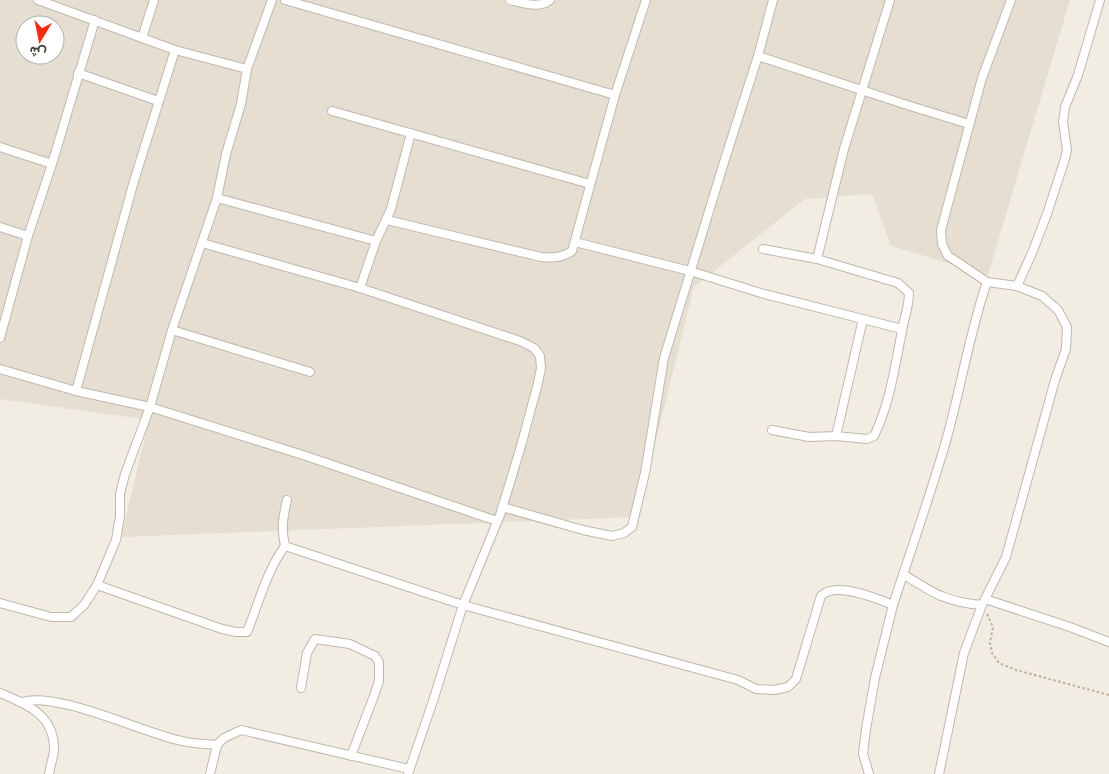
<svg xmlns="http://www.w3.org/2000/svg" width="1109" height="774" font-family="'Source Sans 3',Vazirmatn,sans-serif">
<rect width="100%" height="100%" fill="#f2ede3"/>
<!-- residential -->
<path fill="#e6dfd1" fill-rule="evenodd" d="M0 0H1070L988 275 891 246 872 194 805 199 694 287 637 517 121 537 149 420 0 399ZM25 25H55V55H25Z"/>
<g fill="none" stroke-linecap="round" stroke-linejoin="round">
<!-- minor casing -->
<g stroke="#c0b7a9" stroke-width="10">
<g id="minor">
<path d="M38 0 175 50 247 69"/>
<path d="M285 0 615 95"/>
<path d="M510 0C522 3 540 9 550 0"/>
<path d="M1011 0 982 78 941 230 942 244 948 256 959 263 987 282 1017 286 1032 253 1047 214 1064 162 1067 150 1063 122 1065 107 1078 75 1100 0"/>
<path d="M142 38 154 0"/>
<path d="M758 56 907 105 969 124"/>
<path d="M78 73 158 101"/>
<path d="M332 111 590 184"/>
<path d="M0 147 52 164"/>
<path d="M217 198 376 241"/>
<path d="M387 220 541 257C553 258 562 258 572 251L615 95 646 0"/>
<path d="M0 227 28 236"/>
<path d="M575 242 690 271 761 293 902 329"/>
<path d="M202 243 360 288 520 341 534 348 540 356 541 368 538 383 521 446 500 515 463 605 433 701 408 774"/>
<path d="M763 249 817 259"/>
<path d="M360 288 376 241 391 209 411 133"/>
<path d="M172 330 310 372"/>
<path d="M0 338 28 236 52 164 95 20"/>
<path d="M0 369 76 391 150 407 306 456 497 521"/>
<path d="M76 391 134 181 175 50"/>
<path d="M772 430 809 437 836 436 867 439 874 436C890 403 895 366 902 331 904 318 909 307 909 293L898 283 817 259 844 149 890 0"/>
<path d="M836 436 863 319"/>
<path d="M287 500C283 517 281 529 285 546L463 605 738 680 756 689 774 690 788 687 796 679 821 596C835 581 876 598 893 605L875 678 866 729 863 754 869 774"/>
<path d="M502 507 583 530 612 536 624 533 632 527 645 473 664 358 725 159 758 56 773 0"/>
<path d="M903 574C933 593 946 602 982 605"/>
<path d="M97 585 222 629 236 632H247C259 603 266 572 285 546"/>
<path d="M985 599 1070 627 1109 642"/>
<path d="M0 603 51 617H71L84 605 97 585 116 540 120 516V494L125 474 150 407 172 330 217 198 226 154 241 104 247 69 272 0"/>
<path d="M893 605C911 550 930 496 946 441 961 388 969 334 987 282"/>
<path d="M301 688 307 653 315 639 350 644 375 656 379 662V681L374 696 351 756"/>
<path d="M0 693C28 705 55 715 54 751 53 758 50 767 49 774"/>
<path d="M22 702C57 691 143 733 182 741 193 744 206 744 217 745L210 774"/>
<path d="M217 745 224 738 241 730 409 769"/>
<path d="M939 774 964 653 982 605 1006 557 1055 380 1066 349 1067 327 1058 310 1042 296 1017 286"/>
</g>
</g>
<!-- path -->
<path stroke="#bfaf97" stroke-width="2" stroke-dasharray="2.5 2.5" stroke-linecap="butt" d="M987 614 993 627 990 643 992 653 999 663 1016 670 1109 695"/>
<!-- minor -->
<use href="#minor" stroke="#fff" stroke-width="8"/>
</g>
<!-- north arrow -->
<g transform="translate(40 40) rotate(190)"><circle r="24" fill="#ffffff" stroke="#b4b1ad"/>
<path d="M0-4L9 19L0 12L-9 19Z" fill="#fe280e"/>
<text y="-8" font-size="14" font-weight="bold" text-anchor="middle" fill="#443d33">ش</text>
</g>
</svg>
